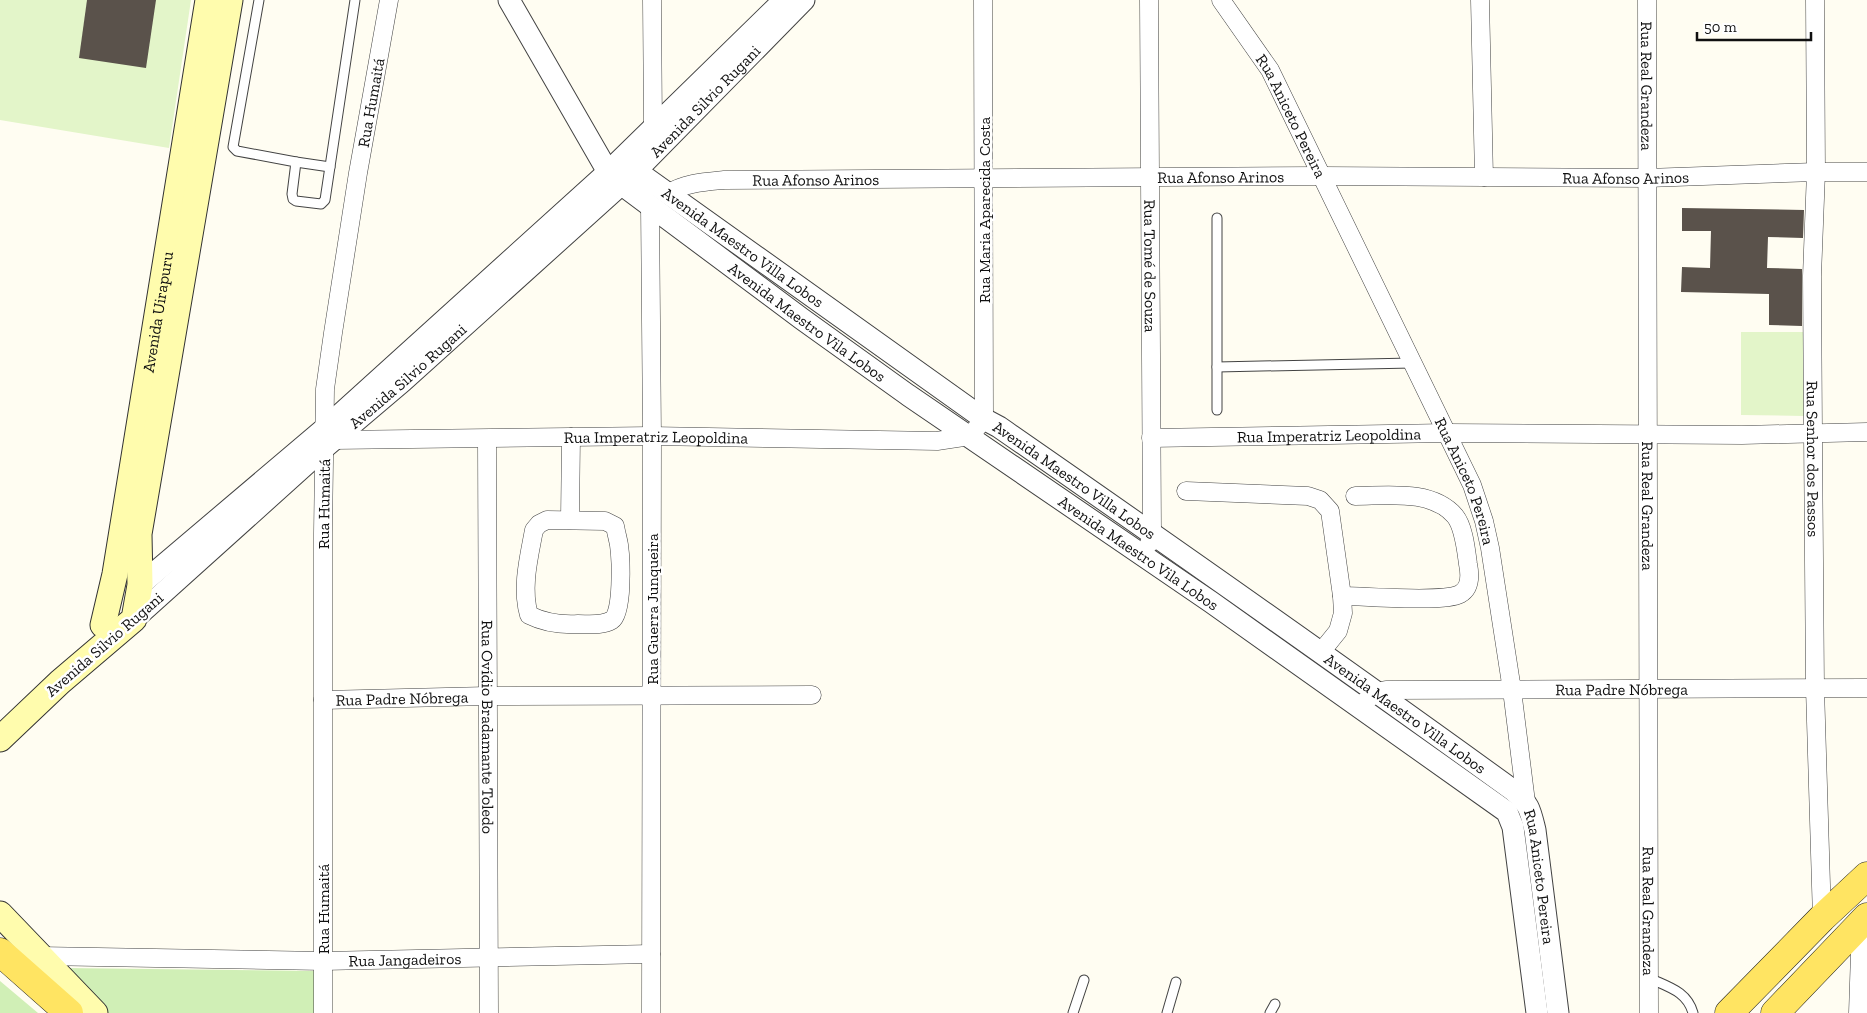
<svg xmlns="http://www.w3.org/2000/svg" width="1867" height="1013" font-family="'Zilla Slab',serif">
<rect width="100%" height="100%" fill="#fffdf2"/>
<!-- green -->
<g fill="#d0efb6">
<path d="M63 968 315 971V1013H108Z"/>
<path d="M0 981 38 1013H0Z"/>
</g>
<!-- pitch -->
<g fill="#e3f5c9">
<path d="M0 0H191L169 148 0 120Z"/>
<path d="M1741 332H1804V416L1741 415Z"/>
</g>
<!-- building -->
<g fill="#5a524b">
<path d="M87 0H156L146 68 79 58Z"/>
<path d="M1682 208 1804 210 1803 238 1768 237 1767 268 1802 269V326L1769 325V294L1681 292 1682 267 1710 268 1711 231H1682Z"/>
</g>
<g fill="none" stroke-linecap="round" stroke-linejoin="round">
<!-- service casing -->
<g stroke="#434343" stroke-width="11">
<g id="service">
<path d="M259 0 233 147 237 151 296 162 292 194 293 199 296 201 321 204 325 200 355 0"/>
<path d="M296 162 330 167"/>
<path d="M1217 367 1412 363"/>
<path d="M1217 410V218"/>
<path d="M1649 978C1668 987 1687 991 1693 1013"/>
<path d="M1073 1013 1084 980"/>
<path d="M1167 1013 1176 982"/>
<path d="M1270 1013 1275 1004"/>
</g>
</g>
<!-- minor casing -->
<g stroke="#434343" stroke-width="19">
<g id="minor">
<path d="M652 0 653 127"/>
<path id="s1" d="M1149 0 1152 533 1149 544"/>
<path id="s2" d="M1221 0 1270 70 1472 485 1484 521 1490 548 1512 690 1526 802"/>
<path d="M1480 0 1484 177"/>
<path id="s3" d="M1647 0 1649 1013"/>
<path id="s4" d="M1815 0 1816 172 1812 276 1813 434 1815 688 1822 918"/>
<path id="s5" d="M667 194C685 183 703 182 724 180L1321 176 1647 178 1816 172H1867"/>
<path d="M650 205 652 436 651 1013"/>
<path id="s6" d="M329 435 334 440 652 436 937 441 970 436 984 419 983 0"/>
<path id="s7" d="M1151 438 1447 433 1742 435 1867 432"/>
<path id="s8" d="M487 439 489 1013"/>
<path d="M1186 491 1308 496 1320 500 1330 511 1342 596 1343 613 1338 631 1321 652"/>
<path d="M547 520 605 521 615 526C616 532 618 539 619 545 621 559 623 613 612 620 602 626 589 624 578 624 560 625 545 623 529 615 521 588 529 557 534 530L539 524Z"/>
<path d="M570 520 571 437"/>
<path d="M1342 596C1366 596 1443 603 1460 594 1471 588 1470 574 1468 564 1466 550 1464 527 1455 516 1432 489 1387 496 1355 496"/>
<path id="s9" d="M323 700 487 696 812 695"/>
<path id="s10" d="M1358 707 1377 692 1386 690 1867 688"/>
<path id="s11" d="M40 956 323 961 651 954"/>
<path id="s12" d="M323 1013V533L325 389 333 333 358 173 389 0"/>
<path d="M1858 1013 1861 923"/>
</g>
</g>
<!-- tertiary casing -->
<g stroke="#434343" stroke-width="23">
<g id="tertiary">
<path id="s13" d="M509 0 608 172 621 184 802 319 908 395 1211 602 1507 812 1513 827 1537 1013"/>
<path id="s14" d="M621 160 984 419 999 427C1172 547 1344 668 1514 791 1530 805 1530 810 1535 830L1558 1013"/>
<path d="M140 585 324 429 608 172 784 0"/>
<path id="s15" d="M134 619 324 448 403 381 635 172 804 0"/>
</g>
</g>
<!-- secondary casing -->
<g stroke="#323232" stroke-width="27">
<g id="secondary">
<path id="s16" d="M103 625 115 574 208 0"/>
<path d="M0 739 60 682 134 619 140 585 139 534 230 0"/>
<path d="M0 914 95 1013"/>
</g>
</g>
<!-- primary casing -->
<g stroke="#212121" stroke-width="29">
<g id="primary">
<path d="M0 952 69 1013"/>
<path d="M1729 1013 1822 918 1867 876"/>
<path d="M1775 1013 1867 917"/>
</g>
</g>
<!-- service -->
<use href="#service" stroke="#fff" stroke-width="9"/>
<!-- minor -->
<use href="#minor" stroke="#fff" stroke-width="18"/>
<!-- tertiary -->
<use href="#tertiary" stroke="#fff" stroke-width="21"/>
<!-- secondary -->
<use href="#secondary" stroke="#fffcad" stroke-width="25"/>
<!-- primary -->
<use href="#primary" stroke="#ffe462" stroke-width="28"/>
</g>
<g text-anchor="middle" stroke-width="5" stroke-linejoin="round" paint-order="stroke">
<!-- street labels -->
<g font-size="16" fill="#101010" stroke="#fff">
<text dy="6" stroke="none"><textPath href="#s3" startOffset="86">Rua Real Grandeza</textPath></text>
<text dy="6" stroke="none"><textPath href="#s15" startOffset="771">Avenida Silvio Rugani</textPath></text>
<text dy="6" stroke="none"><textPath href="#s12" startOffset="914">Rua Humaitá</textPath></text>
<text dy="6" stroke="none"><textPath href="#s2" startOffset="136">Rua Aniceto Pereira</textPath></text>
<text dy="6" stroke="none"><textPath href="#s5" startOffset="556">Rua Afonso Arinos</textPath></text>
<text dy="6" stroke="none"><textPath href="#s5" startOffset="961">Rua Afonso Arinos</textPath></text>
<text dy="6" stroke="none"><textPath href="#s5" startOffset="151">Rua Afonso Arinos</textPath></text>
<text transform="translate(984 210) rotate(-90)" y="6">Rua Maria Aparecida Costa</text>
<text dy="6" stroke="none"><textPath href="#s14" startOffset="150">Avenida Maestro Villa Lobos</textPath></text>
<text dy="6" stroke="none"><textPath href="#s1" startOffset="266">Rua Tomé de Souza</textPath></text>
<text dy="6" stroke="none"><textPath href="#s16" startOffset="318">Avenida Uirapuru</textPath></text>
<text dy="6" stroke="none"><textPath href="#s13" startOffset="448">Avenida Maestro Vila Lobos</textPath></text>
<text dy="6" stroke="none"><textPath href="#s15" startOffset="366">Avenida Silvio Rugani</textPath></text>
<text dy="6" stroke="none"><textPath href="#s7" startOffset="178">Rua Imperatriz Leopoldina</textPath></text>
<text dy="6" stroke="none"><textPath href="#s6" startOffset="329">Rua Imperatriz Leopoldina</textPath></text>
<text dy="6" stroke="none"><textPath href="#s4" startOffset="459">Rua Senhor dos Passos</textPath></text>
<text dy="6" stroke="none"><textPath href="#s14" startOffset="555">Avenida Maestro Villa Lobos</textPath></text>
<text dy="6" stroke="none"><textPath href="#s2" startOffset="541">Rua Aniceto Pereira</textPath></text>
<text dy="6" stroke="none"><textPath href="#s12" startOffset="509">Rua Humaitá</textPath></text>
<text dy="6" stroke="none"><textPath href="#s3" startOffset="506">Rua Real Grandeza</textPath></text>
<text dy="6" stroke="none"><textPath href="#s13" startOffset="852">Avenida Maestro Vila Lobos</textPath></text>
<text transform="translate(652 609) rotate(-90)" y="6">Rua Guerra Junqueira</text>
<text transform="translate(104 644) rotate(-41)" y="6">Avenida Silvio Rugani</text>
<text dy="6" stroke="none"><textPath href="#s10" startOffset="269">Rua Padre Nóbrega</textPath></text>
<text dy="6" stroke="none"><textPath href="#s9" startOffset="79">Rua Padre Nóbrega</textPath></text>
<text dy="6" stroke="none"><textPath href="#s14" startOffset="960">Avenida Maestro Villa Lobos</textPath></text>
<text dy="6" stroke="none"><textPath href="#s8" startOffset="288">Rua Ovídio Bradamante Toledo</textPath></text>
<text dy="6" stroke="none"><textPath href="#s14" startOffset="1186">Rua Aniceto Pereira</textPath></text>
<text transform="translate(323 909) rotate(-90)" y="6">Rua Humaitá</text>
<text dy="6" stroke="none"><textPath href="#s3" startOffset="911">Rua Real Grandeza</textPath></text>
<text dy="6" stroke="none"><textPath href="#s11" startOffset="365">Rua Jangadeiros</textPath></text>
</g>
</g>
<!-- scale -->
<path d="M1697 32v8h114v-8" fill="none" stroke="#101010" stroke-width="2.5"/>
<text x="1704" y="32" font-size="15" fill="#101010" stroke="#ffffff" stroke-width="4" paint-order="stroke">50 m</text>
</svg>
